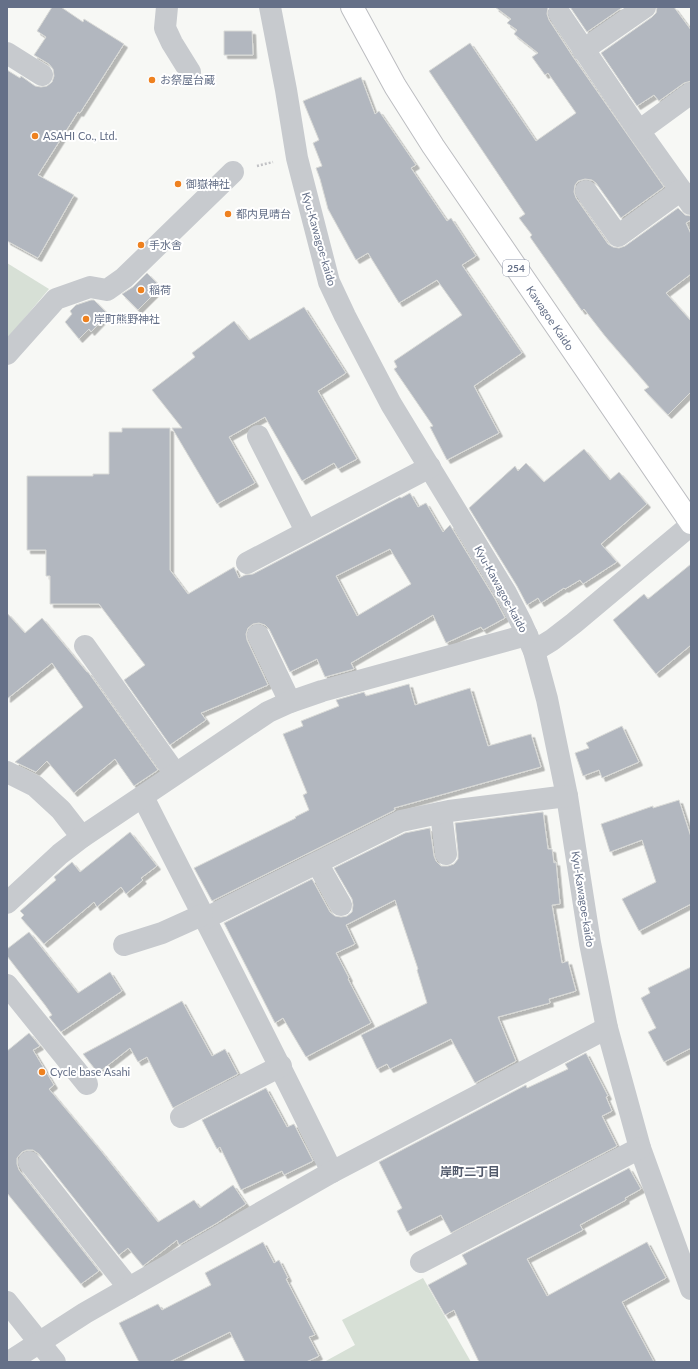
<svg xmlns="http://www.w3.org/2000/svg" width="698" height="1369" font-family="Lato,'Noto Sans JP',sans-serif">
<defs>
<filter id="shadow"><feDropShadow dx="3.5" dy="3.5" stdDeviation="0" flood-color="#0004"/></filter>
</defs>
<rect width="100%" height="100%" fill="#f7f8f5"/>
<!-- green -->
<g fill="#d7e0d6">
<path d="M7 263 49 289 7 339Z"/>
<path d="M423 1278 471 1362H324L355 1345 342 1320Z"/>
</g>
<!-- building -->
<g fill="#b2b7bf" stroke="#d9dad7" fill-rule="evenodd" filter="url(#shadow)">
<path d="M52 7H61L83 22 84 19 124 44 80 113 78 112 38 175 74 195 38 258 7 241V70L20 78 21 76 35 86 41 87 47 86 52 82 54 76 53 69 49 64 34 55 46 37 37 31Z"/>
<path d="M495 7H548L547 14 549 20 573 57 664 187 621 218 596 183 592 180 585 179 578 181 575 185 574 192 576 198 608 244 613 247 619 248 625 246 678 208 685 215 691 216V220L686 223 691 234V274L666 293 691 321V392L668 415 644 390 649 387 605 336 584 309 582 311 530 237 532 235 519 218 525 214 429 71 470 43 536 141 576 113 548 73 545 75 532 57 538 53 514 34 517 30 507 23 511 19Z"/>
<path d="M570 7H623L587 32Z"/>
<path d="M657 7H674L691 30V81L684 83 659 101 654 95 637 106 601 53 652 17 656 13Z"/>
<path d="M224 31H252L253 55H224Z"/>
<path d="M361 77 375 114 379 111 416 165 411 168 447 221 451 218 476 256 462 265 522 353 474 386 499 433 447 460 430 427 433 426 394 369 397 367 394 361 462 315 437 280 399 303 368 253 356 260 328 209 320 179 316 168 322 166 313 143 319 140 303 101Z"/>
<path d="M147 273 161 287 138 310 122 294 133 287Z"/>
<path d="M91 300H94L108 314 91 332 89 329 79 339 65 322 72 314 70 311 76 305Z"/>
<path d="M304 307 346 373 318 391 357 459 338 469 334 463 302 481 265 417 229 437 255 483 217 504 172 428H182L152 390 195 357 192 353 234 321 249 340Z"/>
<path d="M122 428H170V570L188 594 234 567 239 578 245 575 253 574 400 497 401 498 410 493 418 507 426 503 443 532 450 525 495 599 505 618 483 630 481 627 446 643 433 615 351 663 354 669 325 677 317 659 290 672 269 629 265 625 259 623 253 624 248 628 246 634 247 640 268 685 201 713 206 720 170 745 124 680 145 665 99 604H50V576H46V550H27V476H93V474H109V432H122ZM390 549 411 584 357 616 336 576Z"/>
<path d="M584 449 610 480 619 472 647 504 601 544 617 562 583 584 580 580 565 589 564 588 541 603 538 598 527 605 517 586 469 508 515 466 518 471 526 463 544 482Z"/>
<path d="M691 564V645L656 674 613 620 644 594 648 599Z"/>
<path d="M7 613 25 633 42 618 87 672H88L158 770 134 786 115 759 74 793 47 761 36 772 15 762 83 707 52 663 7 699Z"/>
<path d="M409 684 415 705 470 688 488 746 531 734 541 767 394 808 395 810 212 901 194 868 296 818 295 817 309 810 303 795 307 793 283 734 303 726 301 721 339 706 336 700 364 692 366 696Z"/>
<path d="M622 726 639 762 602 778 599 770 583 776 575 753 589 748 586 743Z"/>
<path d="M679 800 691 837V904L639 931 622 899 656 882 642 840 610 852 601 824 653 806V808Z"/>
<path d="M543 812 548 849H552L554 863 556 862 560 904 552 905 562 963 568 961 576 991 549 999 550 1003 498 1017 516 1061 475 1083 451 1039 390 1069 387 1064 377 1069 361 1035 427 1003 417 970 418 969 395 900 346 925 355 944 336 953 349 978 348 979 371 1023 306 1057 283 1018 275 1023 224 923 312 879 330 912 335 916 341 917 347 916 352 912 353 905 352 899 334 868 405 833 430 828 434 856 436 861 441 866H448L454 864 458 859V852L455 823Z"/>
<path d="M130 832 157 866 141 878 143 880 126 894 121 887 97 907 94 902 44 944 21 918 24 915 20 911 56 880 54 877 72 862 80 872Z"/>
<path d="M29 932 78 993 110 972 122 991 61 1032 49 1017 52 1015 45 1005 7 956V949Z"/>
<path d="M691 967V1048L664 1062 648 1032 656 1028 641 998 650 993 648 988Z"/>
<path d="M182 1001 212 1056 225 1049 238 1074 173 1108 147 1057 138 1062 130 1048 98 1073 83 1054Z"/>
<path d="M29 1033 40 1046 33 1050 54 1085 49 1089 101 1151 158 1222 194 1200 200 1208 233 1185 246 1204 217 1223 179 1245 177 1240 143 1266 128 1248 119 1255 39 1154 33 1150H27L22 1152 17 1158V1164L19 1170 99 1271 81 1284 7 1193V1051Z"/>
<path d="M586 1053 608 1096 606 1097 612 1111 602 1116 617 1146 451 1233 441 1215 407 1232 397 1211 402 1208 379 1162 526 1085 527 1088 568 1069 565 1064Z"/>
<path d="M266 1088 287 1127 294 1124 313 1161 284 1175 282 1171 241 1190 220 1147 217 1149 202 1120Z"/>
<path d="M629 1168 641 1189 625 1198 626 1200 580 1225 583 1230 527 1259 547 1296 647 1242 666 1278 622 1302 654 1362H479L454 1310 445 1315 428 1285 467 1264 462 1255Z"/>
<path d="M263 1242 274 1263 279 1260 288 1278 286 1279 315 1335 309 1337 319 1356 306 1362H245L230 1332 169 1362H139L119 1323 158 1304 162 1310 211 1285 205 1273Z"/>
</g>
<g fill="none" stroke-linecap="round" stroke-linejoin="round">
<!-- highway casing -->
<g stroke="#bcbdc1" stroke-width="24">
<path id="highway" d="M352 7 395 86 433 146 691 523"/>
</g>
<!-- path -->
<path stroke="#c1c2c5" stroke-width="2.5" stroke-dasharray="2 2" stroke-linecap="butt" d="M257 166 273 162"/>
<!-- minor -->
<g stroke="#c7cace" stroke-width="22">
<path d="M167 7 165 28 172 43 190 72"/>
<path d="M270 7 286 90 297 158 329 282 345 316 391 404 506 593 521 622 534 651 547 699 567 796 590 943 607 1028 640 1148 691 1289"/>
<path d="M559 13 639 131 691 204"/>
<path d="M583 50 645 7"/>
<path d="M7 53 42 75"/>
<path d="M639 131 691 93"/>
<path d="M586 191 618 236 681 190"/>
<path d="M7 354 56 299 90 287 107 290 124 278 233 172"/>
<path d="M258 436 306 531"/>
<path d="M247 563 430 467"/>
<path d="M258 635 290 702"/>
<path d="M85 646 175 773"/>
<path d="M534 651 552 640 574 623 691 525"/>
<path d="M7 772 35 786 61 810 82 837"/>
<path d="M143 797C206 922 271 1046 332 1172"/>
<path d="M441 813 446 854"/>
<path d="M317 863 341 905"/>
<path d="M7 903 60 854 82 837 268 712 290 702 322 691 527 635"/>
<path d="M204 919 401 821 449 811 567 796"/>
<path d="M124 945 162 933 202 915"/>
<path d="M7 985 87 1084"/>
<path d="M181 1117 281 1066"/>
<path d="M29 1162 129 1288"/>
<path d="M421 1262 640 1148"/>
<path d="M7 1302 55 1362"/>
<path d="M9 1362 85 1313 332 1172 607 1028"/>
</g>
<!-- highway -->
<use href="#highway" stroke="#fff" stroke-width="22"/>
</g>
<!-- markers -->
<g fill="#ee811f" stroke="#fff" stroke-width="1.5">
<circle cx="152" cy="80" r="4"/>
<circle cx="35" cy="136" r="4"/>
<circle cx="178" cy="184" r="4"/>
<circle cx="228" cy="214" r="4"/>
<circle cx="141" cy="245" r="4"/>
<circle cx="141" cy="290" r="4"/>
<circle cx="86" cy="319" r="4"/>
<circle cx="42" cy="1072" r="4"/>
</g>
<g text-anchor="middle" stroke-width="4" stroke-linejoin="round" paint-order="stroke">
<!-- shield labels -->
<rect fill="#fff" stroke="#939bac" stroke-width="1" x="503" y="260" width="26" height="16" rx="3"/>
<g font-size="10" font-weight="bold" fill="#657088">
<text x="516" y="272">254</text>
</g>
<!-- poi labels -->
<g font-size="11" fill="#657088" stroke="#fff" text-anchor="start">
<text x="160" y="84">お祭屋台蔵</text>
<text x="43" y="140">ASAHI Co., Ltd.</text>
<text x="186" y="188">御嶽神社</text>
<text x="236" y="218">都内見晴台</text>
<text x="149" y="249">手水舎</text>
<text x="149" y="294">稲荷</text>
<text x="94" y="323">岸町熊野神社</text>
<text x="50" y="1076">Cycle base Asahi</text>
</g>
<!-- street labels -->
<g font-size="11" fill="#657088" stroke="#fff">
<text transform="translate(319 239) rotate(74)" y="4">Kyu-Kawagoe-kaido</text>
<text transform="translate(550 318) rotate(56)" y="4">Kawagoe Kaido</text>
<text transform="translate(501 589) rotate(61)" y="4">Kyu-Kawagoe-kaido</text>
<text transform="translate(583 899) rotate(81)" y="4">Kyu-Kawagoe-kaido</text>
</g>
<!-- neighbourhood labels -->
<g font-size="12" font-weight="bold" fill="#535b6c" stroke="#fff">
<text x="470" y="1176">岸町二丁目</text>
</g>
</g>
<!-- border -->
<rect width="698" height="1369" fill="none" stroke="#657088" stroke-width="16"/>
</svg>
